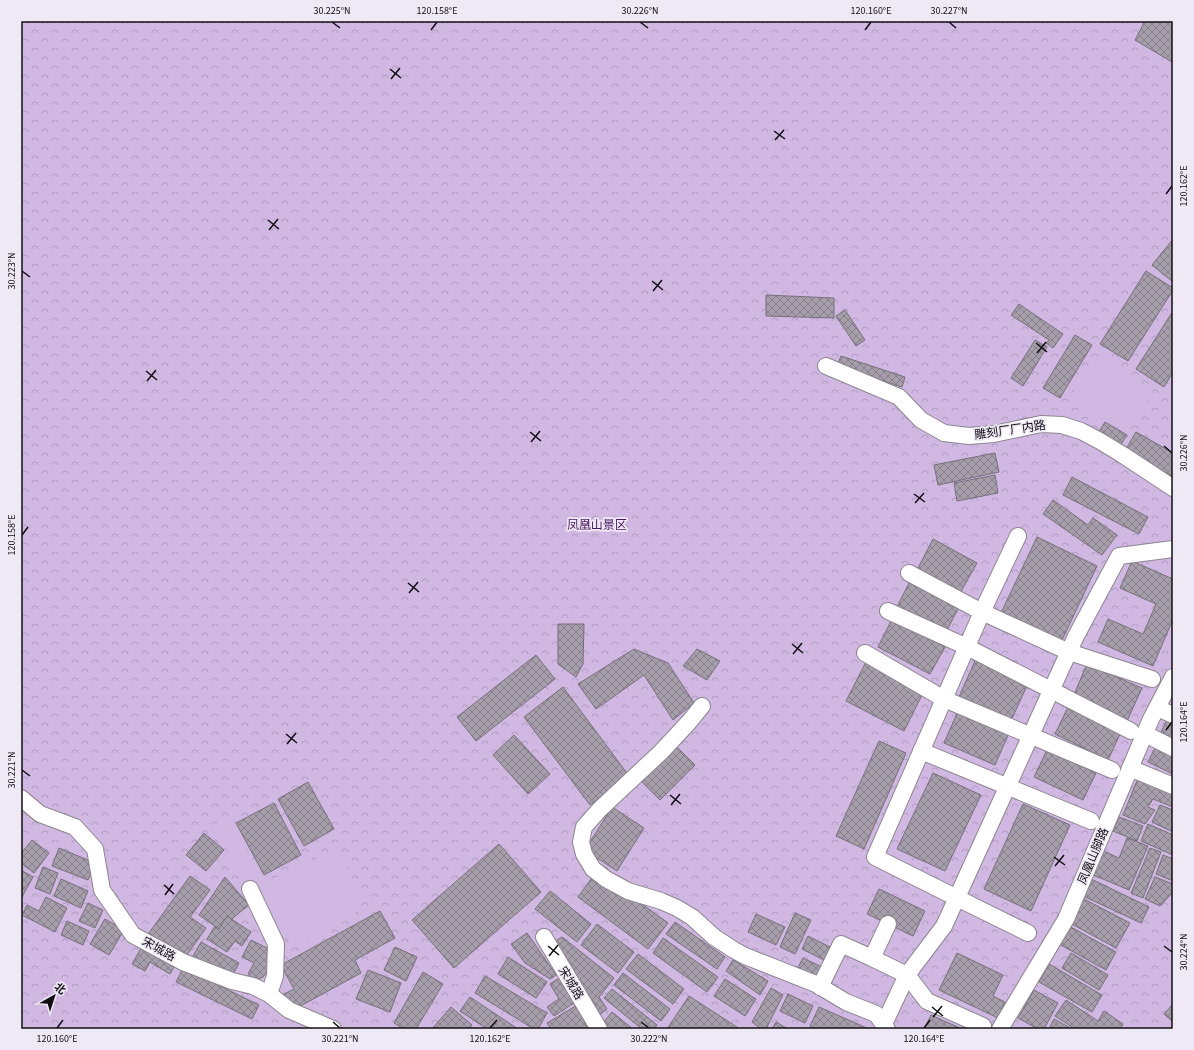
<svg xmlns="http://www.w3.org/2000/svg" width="1194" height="1050" font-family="'Source Sans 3','Noto Sans SC',sans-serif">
<defs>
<pattern id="park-crowns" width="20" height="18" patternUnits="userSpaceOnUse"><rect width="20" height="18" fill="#d1b8e3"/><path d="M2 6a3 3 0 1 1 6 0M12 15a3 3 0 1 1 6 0" fill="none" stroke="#b29dc2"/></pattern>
<pattern id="building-cross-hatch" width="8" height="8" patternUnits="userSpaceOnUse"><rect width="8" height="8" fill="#a69fab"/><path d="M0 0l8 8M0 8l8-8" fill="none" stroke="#86808a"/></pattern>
</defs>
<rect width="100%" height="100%" fill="#e2dbe7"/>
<!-- park -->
<rect fill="url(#park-crowns)" x="21" y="21" width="1152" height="1008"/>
<!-- pitch -->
<g fill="#d1b8e3">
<path d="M1095 356 1153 391 1128 434 1070 399Z"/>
<path d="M231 817 260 877 244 885 215 824Z"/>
<path d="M336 849 361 893V900L358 909 352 917 305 942 294 943 285 938 257 887Z"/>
</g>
<!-- building -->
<g fill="url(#building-cross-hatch)" stroke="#756f7a">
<path d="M1145 21H1173V60L1172 62 1135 40Z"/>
<path d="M1173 239V282L1152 265Z"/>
<path d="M1146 271 1173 288V290L1128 361 1100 344Z"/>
<path d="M766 295 834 298V318L766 316Z"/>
<path d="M1019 304 1063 334 1053 348 1046 343 1049 340 1011 315Z"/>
<path d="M845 310 865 340 856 346 836 316Z"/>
<path d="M1173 311V372L1164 387 1136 369Z"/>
<path d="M1075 335 1092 345 1060 398 1043 388Z"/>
<path d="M1035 340 1047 347 1023 386 1011 378Z"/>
<path d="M841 356 905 377 902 387 837 366Z"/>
<path d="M1105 422 1127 435 1120 446 1098 433Z"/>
<path d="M1136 432 1173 453V477L1126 449Z"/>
<path d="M995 453 999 472 938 485 934 465Z"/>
<path d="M995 475 998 493 957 501 954 483Z"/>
<path d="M1072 477 1148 517 1139 534 1063 495Z"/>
<path d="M1053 500 1088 525 1093 518 1117 535 1102 555 1043 514Z"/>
<path d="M1037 537 1097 566 1061 642 1001 613Z"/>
<path d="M933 539 977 563 960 593 917 570Z"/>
<path d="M1132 561 1173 579V619L1153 666 1098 642 1108 619 1143 634 1156 604 1120 588Z"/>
<path d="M910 581 959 607 946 632 897 607Z"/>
<path d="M892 619 945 647 930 674 878 647Z"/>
<path d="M558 624H584L583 664 576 677 558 664Z"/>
<path d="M634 649 668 663 694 703 673 720 644 675 596 709 578 684Z"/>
<path d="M697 649 720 661 707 680 683 666Z"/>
<path d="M979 652 1031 677 1010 723 958 699Z"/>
<path d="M536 655 555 679 476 741 457 717Z"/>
<path d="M866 662 924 691 904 731 846 701Z"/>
<path d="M1087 664 1142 688 1127 721 1073 697Z"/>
<path d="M563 687 629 776 590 805 524 717Z"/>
<path d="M1068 707 1121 732 1108 760 1055 734Z"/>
<path d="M958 711 1009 733 995 765 944 743Z"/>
<path d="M1168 718 1173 720V743L1159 736Z"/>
<path d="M514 735 550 774 528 794 493 755Z"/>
<path d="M879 741 906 753 864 849 836 836Z"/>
<path d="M1157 744 1173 751V774L1148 762Z"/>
<path d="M676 746 695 765 660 800 640 780Z"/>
<path d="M1047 750 1096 773 1083 800 1034 777Z"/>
<path d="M933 773 981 795 945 871 897 849Z"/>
<path d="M1139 776 1173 790V807L1153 799 1148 807 1155 810 1145 824 1123 815Z"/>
<path d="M308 782 334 829 304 846 278 799Z"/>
<path d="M274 803 301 855 264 875 236 823Z"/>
<path d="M1023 804 1070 825 1031 911 984 889Z"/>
<path d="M1160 805 1173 810V832L1152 822Z"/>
<path d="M612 807 644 828 617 871 585 850Z"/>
<path d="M1119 817 1143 826 1137 841 1113 831Z"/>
<path d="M1148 824 1173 835V855L1141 841Z"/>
<path d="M204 833 224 850 206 871 186 855Z"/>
<path d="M1127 838 1148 846 1129 890 1091 874 1101 850 1119 858Z"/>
<path d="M32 840 49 853 34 873 21 863V854Z"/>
<path d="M499 844 541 892 454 968 412 920Z"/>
<path d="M59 848 95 863 88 880 52 866Z"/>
<path d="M1150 848 1161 852 1143 898 1131 893Z"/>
<path d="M1163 855 1173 859V881L1156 874Z"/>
<path d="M43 867 58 873 50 894 35 888Z"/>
<path d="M21 870 33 877 22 897 21 896Z"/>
<path d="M597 871 668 923 648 949 578 897Z"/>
<path d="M190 876 210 890 190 917 206 928 184 959 149 933Z"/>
<path d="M225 877 249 905 219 929 199 915Z"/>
<path d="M1155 877 1173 884V892L1160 906 1145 899Z"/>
<path d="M61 879 88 891 81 908 54 896Z"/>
<path d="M1091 879 1149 907 1141 923 1083 896Z"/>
<path d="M879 889 925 911 913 936 867 914Z"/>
<path d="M550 891 591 924 577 942 535 909Z"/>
<path d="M46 897 67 908 55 932 22 915 27 905 39 911Z"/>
<path d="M1082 898 1130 923 1116 948 1068 922Z"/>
<path d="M88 903 103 910 95 928 79 921Z"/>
<path d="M380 911 395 938 355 960 361 973 293 1010 284 994 294 989 281 965Z"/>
<path d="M795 913 811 920 795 954 780 947Z"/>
<path d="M756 914 785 927 776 945 748 932Z"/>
<path d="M227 916 251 932 242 946 235 941 227 952 207 939 215 926 219 929Z"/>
<path d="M105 919 124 930 109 955 90 944Z"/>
<path d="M67 921 89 931 83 945 61 935Z"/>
<path d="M675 922 725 957 717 969 666 934Z"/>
<path d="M597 924 634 952 618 973 581 945Z"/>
<path d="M1069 926 1116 952 1106 970 1059 944Z"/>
<path d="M527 933 556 975 550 979 525 963 511 944Z"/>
<path d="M808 936 834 949 828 962 802 949Z"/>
<path d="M562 937 614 978 599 997 607 1009 600 1014 554 942Z"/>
<path d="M663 938 718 977 707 992 653 953Z"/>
<path d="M251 940 267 948 269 968 263 977 254 981 248 974 254 963 242 957Z"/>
<path d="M201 942 239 963 231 978 192 958Z"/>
<path d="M143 945 176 963 170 974 150 962 145 971 132 964Z"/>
<path d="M395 947 417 957 406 981 384 970Z"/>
<path d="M957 953 1003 975 993 996 1005 1002 998 1018 939 990Z"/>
<path d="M1071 953 1108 975 1099 990 1062 968Z"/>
<path d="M638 954 684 989 673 1004 626 969Z"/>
<path d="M508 957 547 982 536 998 498 974Z"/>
<path d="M803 958 824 968 816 983 795 973Z"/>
<path d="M733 960 768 981 760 995 726 971Z"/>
<path d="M1049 964 1102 995 1092 1012 1039 982Z"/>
<path d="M183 968 259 1005 252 1019 176 982Z"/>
<path d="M368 970 401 983 390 1012 356 999Z"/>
<path d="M423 972 443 984 416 1029H404L394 1023Z"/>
<path d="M623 973 670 1009 661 1021 614 985Z"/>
<path d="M485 976 547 1013 538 1029H534L475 993Z"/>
<path d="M561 977 577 1001 554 1016 547 1007 559 999 550 984Z"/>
<path d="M725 979 756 999 745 1016 714 996Z"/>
<path d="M771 988 783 995 766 1029H761L752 1022Z"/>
<path d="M612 989 657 1025 654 1029H642L604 998Z"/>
<path d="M1034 990 1058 1003 1044 1029H1038L1018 1018Z"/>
<path d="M788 994 813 1006 805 1023 780 1011Z"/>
<path d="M689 996 740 1029H699L696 1027 695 1029H667Z"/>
<path d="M470 997 518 1029H487L460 1011Z"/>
<path d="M1066 1000 1098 1021 1104 1011 1123 1024 1120 1029H1075L1055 1016Z"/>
<path d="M579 1004 593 1029H551L547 1023Z"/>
<path d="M1173 1004V1022L1164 1014Z"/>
<path d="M451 1007 472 1025 469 1029H432Z"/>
<path d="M819 1007 869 1029H816L810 1026Z"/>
<path d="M612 1012 633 1029H607L603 1023Z"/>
<path d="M931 1015 962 1029H924Z"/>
<path d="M1054 1019 1072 1029H1049Z"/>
<path d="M776 1022 788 1029H772Z"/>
</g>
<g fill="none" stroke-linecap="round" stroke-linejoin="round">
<!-- minor casing -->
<g stroke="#8c8590" stroke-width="18">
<g id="minor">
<path d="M826 366 899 397 921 420 944 433 969 436 994 434 1041 424 1062 425 1081 431 1100 441 1123 455 1173 488"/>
<path d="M1018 536 982 612 875 857 957 898 1028 933"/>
<path d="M909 573 982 612 1069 652 1152 679"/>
<path d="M888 611 967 647 1131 731"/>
<path d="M865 653 944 699 1112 770"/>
<path d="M702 706 689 722 661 752 600 809 584 827 581 842 584 854 593 869 606 879 628 891 661 901 677 908 692 917 714 937 734 950 745 956 816 984 846 1002 876 1014 887 1029"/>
<path d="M1157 708 1173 715"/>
<path d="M1145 734 1173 748"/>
<path d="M921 751 1091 821"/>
<path d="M1130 768 1173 786"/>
<path d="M21 798 40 814 75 827 95 849 102 890 133 935 183 962 232 981 253 986 269 994 289 1010 333 1029"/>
<path d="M250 889 276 944 275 976 269 994"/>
<path d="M544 937 599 1029"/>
<path d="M872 958 907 975 884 1024"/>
<path d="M820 987 841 944 872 958 888 924"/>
<path d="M983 1026 927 1001 907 975 944 926 1076 636 1119 556 1173 549"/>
<path d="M1000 1029 1066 919 1151 719 1173 677"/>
</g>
</g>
<!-- minor -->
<use href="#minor" stroke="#fff" stroke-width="16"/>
</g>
<!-- ticks -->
<path fill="none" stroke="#100e12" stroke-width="1.5" d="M332 22 340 28M640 22 648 28M949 22 956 28M431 30 437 22M865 30 871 22M390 69 401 78M391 79 400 68M774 131 785 139M775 140 784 130M1166 194 1172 186M268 220 279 229M269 230 278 219M22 271 30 277M652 281 663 290M653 291 662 280M1036 343 1047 352M1037 353 1046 342M146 371 157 380M147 381 156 370M530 432 541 441M531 442 540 431M1164 446 1172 453M914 494 925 502M915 503 924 493M22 535 28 527M408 583 419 592M409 593 418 582M792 644 803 653M793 654 802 643M1166 730 1172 722M286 734 297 743M287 744 296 733M22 770 30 776M670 795 681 804M671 805 680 794M1054 857 1065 865M1055 866 1064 855M164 885 174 894M165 895 173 884M548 946 559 955M1164 946 1172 952M549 956 558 945M932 1007 943 1016M933 1017 942 1006M333 1022 340 1028M641 1022 649 1028M57 1028 63 1020M490 1028 497 1020M924 1028 930 1020"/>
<g text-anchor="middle" stroke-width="3.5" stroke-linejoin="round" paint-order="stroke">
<!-- street labels -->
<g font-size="12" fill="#100e12" stroke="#efe8f5">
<text transform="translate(1010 430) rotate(-8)" y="4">雕刻厂厂内路</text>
<text transform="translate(1093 856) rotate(-67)" y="4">凤凰山脚路</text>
<text transform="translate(159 949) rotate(29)" y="4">宋城路</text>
<text transform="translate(571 983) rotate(59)" y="4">宋城路</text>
</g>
<!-- park labels -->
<g font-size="12" fill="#481762" stroke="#efe8f5">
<text x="597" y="529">凤凰山景区</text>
</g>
</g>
<!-- border -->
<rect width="1194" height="1050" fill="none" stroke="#efe8f5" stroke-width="44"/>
<!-- north arrow -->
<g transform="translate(54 996) rotate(39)" stroke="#efe8f5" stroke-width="3" paint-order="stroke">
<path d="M0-3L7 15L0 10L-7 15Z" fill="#100e12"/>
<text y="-6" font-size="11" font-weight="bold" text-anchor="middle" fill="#100e12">北</text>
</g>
<rect x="22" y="22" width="1150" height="1006" fill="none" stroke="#100e12" stroke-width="1.5"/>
<g font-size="10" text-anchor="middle" fill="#100e12">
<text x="332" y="14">30.225°N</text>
<text x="437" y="14">120.158°E</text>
<text x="640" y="14">30.226°N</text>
<text x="871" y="14">120.160°E</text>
<text x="949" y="14">30.227°N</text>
<text transform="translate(1183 186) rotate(-90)" y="4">120.162°E</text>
<text transform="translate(11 271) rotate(-90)" y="4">30.223°N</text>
<text transform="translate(1183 453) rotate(-90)" y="4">30.226°N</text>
<text transform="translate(11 535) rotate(-90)" y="4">120.158°E</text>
<text transform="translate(1183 722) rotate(-90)" y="4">120.164°E</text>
<text transform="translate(11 770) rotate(-90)" y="4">30.221°N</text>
<text transform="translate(1183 952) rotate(-90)" y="4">30.224°N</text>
<text x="57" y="1042">120.160°E</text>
<text x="340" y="1042">30.221°N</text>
<text x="490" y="1042">120.162°E</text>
<text x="649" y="1042">30.222°N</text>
<text x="924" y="1042">120.164°E</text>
</g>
</svg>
